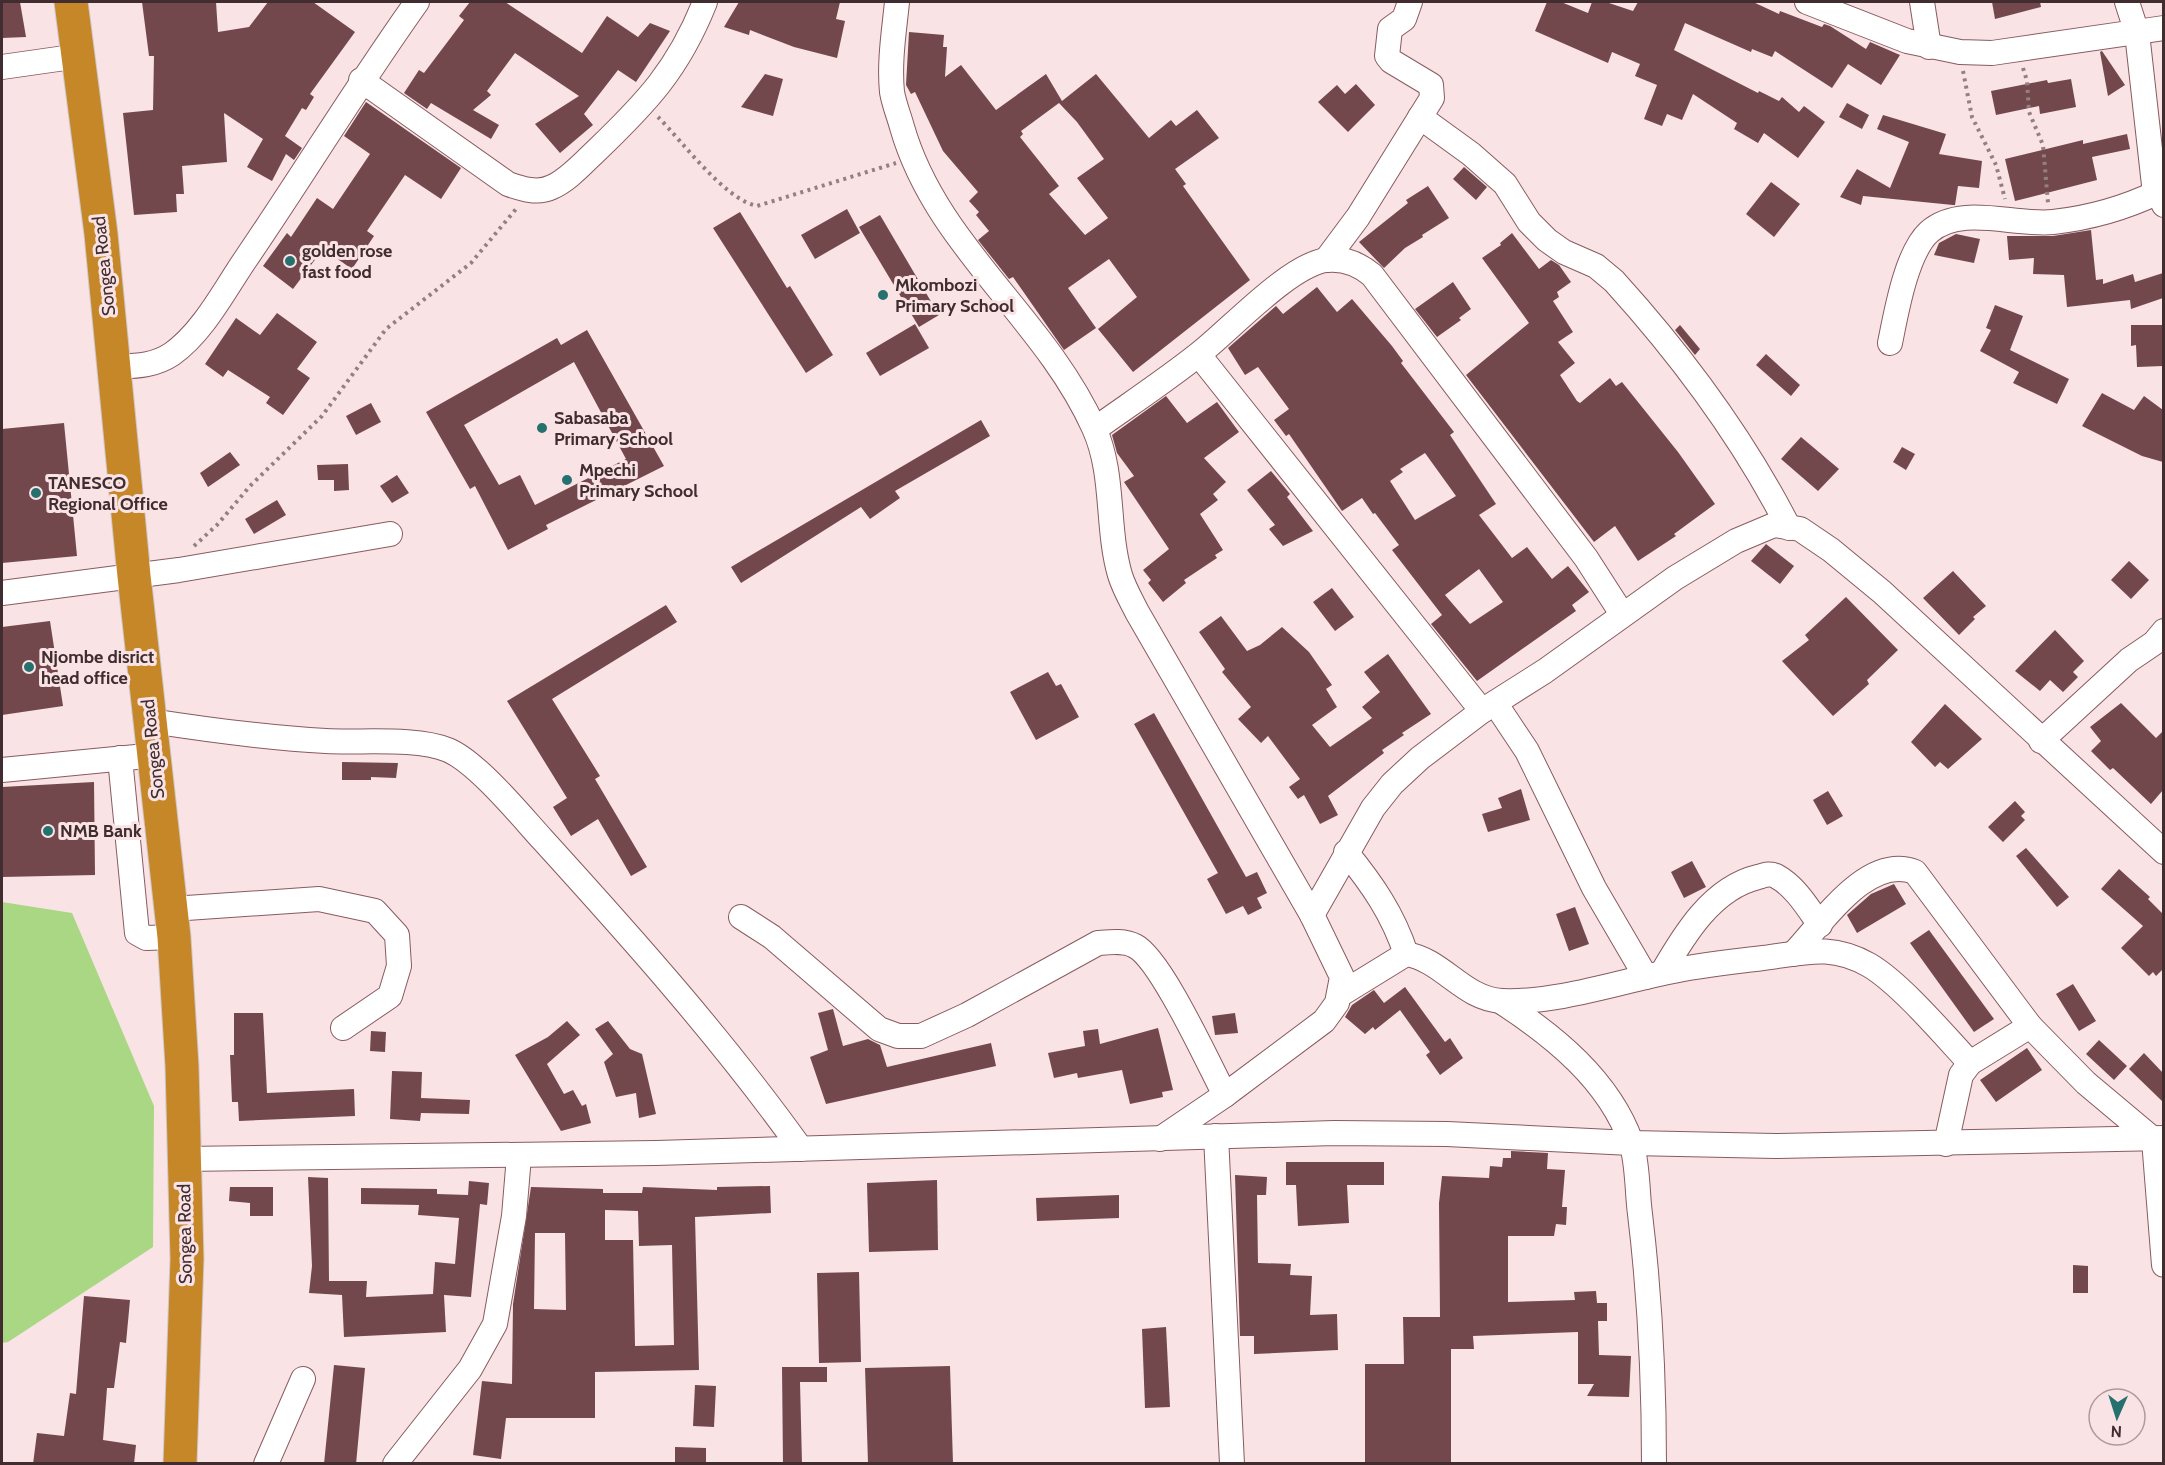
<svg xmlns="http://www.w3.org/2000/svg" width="2165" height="1465" font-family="Cabin,sans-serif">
<rect width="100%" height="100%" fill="#f9e3e5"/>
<!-- green -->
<path fill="#a9d784" d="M2 902 72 913 154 1106 153 1247 8 1342 2 1343Z"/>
<!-- building -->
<g fill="#73484d" fill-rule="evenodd">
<path d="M2 2H20L26 37 2 38Z"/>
<path d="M142 2H216L218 32 249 27 268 2H313L355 32 310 94 314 97 306 110 302 108 285 136 302 148 294 160 286 154 272 181 247 167 263 139 224 113 227 162 182 166 184 194H176L177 212 134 215 123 113 153 110 154 56H149Z"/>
<path d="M470 2H505L582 53 607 16 638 37 650 23 670 31 636 82 618 70 584 114 593 125 560 153 535 124 579 96 515 53 487 91 491 95 473 110 499 125 491 139 431 103 427 109 404 93 419 70 424 73 464 20 459 16Z"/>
<path d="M739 2H840L836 19 845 21 837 58 794 47 750 30 749 35 724 27Z"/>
<path d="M1547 2H1561L1588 13 1592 2H1606L1633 11 1638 2H1753L1779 14 1780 11 1822 27 1824 24 1830 26 1866 49 1870 42 1900 55 1881 85 1848 64 1832 88 1775 51 1772 57 1752 49 1751 52 1685 23 1674 50 1758 93 1759 91 1779 101 1782 97 1799 112 1804 106 1825 122 1798 158 1764 133 1758 143 1734 129 1737 123 1693 94 1682 120 1667 114 1662 126 1644 119 1657 85 1635 76 1640 64 1612 52 1608 63 1535 31Z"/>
<path d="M1992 2H2040L2041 7 1995 19Z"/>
<path d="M909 32 944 35 943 47H947L945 77 961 65 996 110 1046 74 1062 101 1096 74 1149 138 1171 120 1176 126 1197 110 1219 138 1175 169 1186 184 1183 186 1250 280 1133 372 1098 329 1137 297 1109 259 1068 288 1096 328 1064 350 1013 277 1009 279 978 240 989 231 976 215 979 212 969 201 978 192 943 151 915 92 911 94 906 85ZM1059 103 1077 122 1104 159 1077 178 1108 218 1085 235 1049 194 1059 186 1020 137 1023 134 1021 131Z"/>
<path d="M2102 51 2125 85 2108 96 2100 52Z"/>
<path d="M765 74 783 79 773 116 741 107Z"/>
<path d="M2071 79 2076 107 2040 114 2039 106 1996 115 1991 91 2047 80 2048 83Z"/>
<path d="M1356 84 1375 105 1348 132 1318 102 1337 85 1345 94Z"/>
<path d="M366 102 461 168 441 199 405 175 367 231 374 236 352 269 323 249 293 289 263 266 287 233 291 237 317 198 333 209 370 154 344 136Z"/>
<path d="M1847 103 1869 115 1862 129 1839 117Z"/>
<path d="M1883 115 1946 134 1939 154 1982 161 1979 188 1958 186 1955 205H1953L1863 196 1861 205 1840 197 1857 169 1890 188 1909 142 1877 129Z"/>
<path d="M2127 134 2130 149 2092 157 2097 180 2015 201 2005 159 2083 140V144Z"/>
<path d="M1464 167 1487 187 1476 200 1453 179Z"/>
<path d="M1771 182 1800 204 1774 237 1746 214Z"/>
<path d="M1428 186 1449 218 1422 235 1423 237 1405 248 1384 268 1359 242 1408 203 1406 200Z"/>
<path d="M847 209 860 233 815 259 801 235Z"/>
<path d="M740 212 787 288 790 286 833 355 806 373 713 228Z"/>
<path d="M880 215 939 315 919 327 859 227Z"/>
<path d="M2091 230 2096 280 2103 279V284L2133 274 2135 282 2163 273V298L2131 309 2130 300 2067 307 2064 275 2033 274 2034 258 2009 260 2007 236H2053Z"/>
<path d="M1512 233 1539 269 1551 260 1559 265 1571 282 1557 292 1559 297 1553 301 1573 332 1558 342 1575 363 1560 375 1577 401 1580 403 1610 378 1616 386 1622 382 1678 452 1715 504 1674 534 1676 536 1638 561 1615 526 1594 542 1466 375 1529 323 1482 258 1501 245 1500 243Z"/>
<path d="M1956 234 1980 239 1974 263 1934 255 1939 243Z"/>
<path d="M1453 282 1471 309 1459 318 1461 320 1437 337 1415 309Z"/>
<path d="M1317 287 1337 312 1352 299 1392 346 1403 361 1401 363 1454 432 1450 435 1496 504 1479 515 1512 558 1527 547 1552 579 1568 566 1589 592 1572 605 1576 611 1477 681 1431 624 1442 615 1392 550 1399 545 1375 513 1373 514 1362 498 1342 511 1289 434 1286 436 1274 420 1289 409 1258 367 1245 375 1228 348 1276 306 1283 314ZM1425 453 1456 496 1415 520 1390 481 1403 472 1400 469ZM1479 569 1503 602 1470 624 1445 595Z"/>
<path d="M1995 305 2023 316 2010 350 2069 379 2057 404 2013 383 2019 372 1980 351 1991 330 1986 328Z"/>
<path d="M277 313 317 342 297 369 310 378 283 415 266 403 270 397 228 370 223 377 205 364 236 318 260 335Z"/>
<path d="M915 324 929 348 880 376 866 353Z"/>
<path d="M1680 325 1700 349 1695 355 1675 330Z"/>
<path d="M2131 325H2163V366L2137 367 2136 345 2131 346Z"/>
<path d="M587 330 664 466 546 525 548 529 508 550 475 486 470 489 426 412 557 338 561 345ZM574 362 626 459 535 505 520 475 499 485 464 425Z"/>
<path d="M1766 354 1800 385 1791 396 1756 365Z"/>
<path d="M2102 393 2134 410 2144 396 2163 410V462L2142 456 2082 426Z"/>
<path d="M1166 396 1187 423 1217 402 1239 432 1204 458 1226 482 1213 494 1218 500 1200 514 1223 550 1215 555 1217 558 1184 580 1186 583 1163 602 1148 583 1151 580 1143 570 1169 549 1124 482 1134 476 1117 453 1112 435Z"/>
<path d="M371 403 381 422 356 435 346 416Z"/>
<path d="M981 420 990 436 895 491 900 498 870 519 861 507 741 583 731 567Z"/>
<path d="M64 423 77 556 2 563V429Z"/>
<path d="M1801 437 1839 469 1818 491 1781 459Z"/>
<path d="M1902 447 1915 454 1906 470 1893 462Z"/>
<path d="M230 452 240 465 208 487 200 473Z"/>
<path d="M348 464 349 490 334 491V480H318L317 465Z"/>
<path d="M1271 471 1290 494 1287 497 1313 531 1283 546 1269 529 1275 525 1247 490Z"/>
<path d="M397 475 409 493 392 503 380 486Z"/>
<path d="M277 500 286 515 254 534 245 519Z"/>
<path d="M1766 544 1794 566 1780 584 1751 561Z"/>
<path d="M2129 561 2149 580 2131 599 2111 580Z"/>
<path d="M1953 571 1986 606 1973 617 1975 619 1959 635 1923 598Z"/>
<path d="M1332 588 1354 617 1335 631 1313 602Z"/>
<path d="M1846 597 1898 650 1867 680 1869 684 1833 716 1782 661 1809 640 1805 635Z"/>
<path d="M666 605 677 622 552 699 600 776 595 779 647 867 631 876 598 819 571 836 553 807 567 798 507 701Z"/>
<path d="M1221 616 1247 651 1260 645 1282 627 1309 652 1332 685 1326 689 1337 707 1312 725 1330 747 1372 718 1362 707 1380 692 1364 672 1388 654 1431 714 1402 733 1404 735 1382 750 1384 753 1328 796 1338 815 1320 824 1304 795 1298 799 1289 787 1300 779 1268 736 1261 743 1238 719 1251 707 1222 672 1225 669 1199 632Z"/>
<path d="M50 621 63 706 2 715V627Z"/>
<path d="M2055 630 2084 661 2073 672 2078 677 2063 692 2050 680 2040 691 2015 671Z"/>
<path d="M1048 672 1056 686 1061 684 1079 717 1036 740 1010 692Z"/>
<path d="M2121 703 2156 738 2163 731V790L2151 804 2113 768 2110 770 2091 751 2101 741 2090 727Z"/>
<path d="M1945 704 1982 739 1948 769 1940 762 1935 767 1911 742Z"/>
<path d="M1154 713 1246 877 1257 872 1267 893 1257 898 1262 908 1248 915 1243 906 1226 914 1207 879 1218 873 1134 724Z"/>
<path d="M342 762 398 763 396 778 371 777V780H342Z"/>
<path d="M94 782 95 875 2 877V787Z"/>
<path d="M1521 789 1530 820 1488 832 1482 814 1502 808 1498 798Z"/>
<path d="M1828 791 1843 816 1827 825 1813 800Z"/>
<path d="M2015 801 2025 812 2021 816 2025 820 2003 842 1988 827Z"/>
<path d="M2026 848 2069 897 2057 907 2016 856Z"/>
<path d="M1692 861 1706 887 1684 898 1671 872Z"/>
<path d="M2119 869 2150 897 2148 899 2163 914V969L2156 976 2153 972 2149 976 2121 948 2143 926 2101 889Z"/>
<path d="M1894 884 1906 904 1857 933 1847 915 1871 894Z"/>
<path d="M1575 907 1589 944 1569 951 1556 914Z"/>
<path d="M1929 930 1994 1019 1974 1032 1910 943Z"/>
<path d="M2073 984 2096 1021 2079 1031 2056 994Z"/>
<path d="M1405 987 1445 1042 1450 1038 1463 1058 1440 1075 1426 1055 1430 1052 1400 1010 1375 1030 1373 1027 1365 1034 1345 1017 1352 1005 1374 990 1384 1003Z"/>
<path d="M833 1009 843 1046 868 1039 880 1045 887 1067 991 1043 996 1066 826 1104 810 1057 828 1050 818 1013Z"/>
<path d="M234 1013H263L267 1093 354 1089 355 1116 239 1121 238 1102H232L230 1055H234Z"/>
<path d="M1235 1013 1238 1033 1215 1035 1212 1016Z"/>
<path d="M567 1021 580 1035 547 1064 564 1094 573 1090 582 1106 586 1104 591 1123 561 1131 515 1055 548 1037Z"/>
<path d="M608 1021 630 1049 642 1054 656 1114 639 1118 636 1093 616 1097 604 1062 613 1054 595 1029Z"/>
<path d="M1158 1028 1173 1090 1162 1092 1163 1097 1130 1104 1122 1070 1078 1078 1077 1073 1054 1078 1048 1053 1085 1046 1083 1031 1098 1029 1100 1044Z"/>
<path d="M371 1031 386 1032 385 1052 370 1051Z"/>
<path d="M2099 1040 2127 1066 2114 1080 2086 1054Z"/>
<path d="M2027 1048 2042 1070 1996 1102 1980 1080Z"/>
<path d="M2144 1053 2163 1073V1102L2129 1069Z"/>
<path d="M392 1071 422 1072 421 1098 470 1100 469 1114 421 1113 420 1121 390 1119Z"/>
<path d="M1511 1151 1548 1153 1547 1169 1565 1170 1562 1207H1567L1566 1225 1556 1224 1554 1236H1508V1302L1575 1300 1574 1292 1596 1291 1597 1303H1607V1321H1598L1599 1355 1631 1356 1629 1397 1587 1396 1594 1384H1578V1332L1473 1336 1474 1349H1451V1464H1365V1364H1404L1403 1317H1440L1439 1203 1442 1176 1489 1178 1490 1166 1502 1167 1503 1158H1511Z"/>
<path d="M1286 1162H1384V1185H1347L1349 1223 1298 1226 1296 1185H1286Z"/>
<path d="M1235 1175 1267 1177 1266 1195H1257L1258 1263 1291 1264 1290 1275 1312 1276 1310 1315 1337 1314 1338 1350 1254 1354V1336H1240Z"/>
<path d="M308 1177 328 1178 329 1281H367L366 1297 433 1294 435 1262 455 1264 459 1218 418 1215 419 1205 361 1204V1188L437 1189V1194L468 1195 469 1181 489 1183 487 1205 480 1204 471 1297 444 1295 446 1332 344 1337 342 1295 309 1293 312 1266Z"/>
<path d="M937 1180 938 1250 869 1252 867 1183Z"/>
<path d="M770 1186 771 1213 695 1217 699 1370 595 1372V1418H506L501 1459 473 1455 482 1381 512 1384 513 1304 531 1187 603 1189V1193H642L643 1187 717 1190V1187ZM605 1210 638 1211 639 1246 672 1245 674 1345 635 1346 633 1240H605ZM535 1233H565L566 1310 534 1309Z"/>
<path d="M230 1187H273V1216H250V1203L229 1201Z"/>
<path d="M1119 1195V1218L1037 1221 1036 1198Z"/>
<path d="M2073 1265 2088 1266V1293H2073Z"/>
<path d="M859 1272 861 1362 819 1363 817 1273Z"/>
<path d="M84 1296 130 1300 126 1343 120 1342 114 1388H107L103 1440 136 1445 134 1464H33L37 1433 64 1436 70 1393 76 1394Z"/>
<path d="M1166 1327 1170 1407 1145 1408 1142 1329Z"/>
<path d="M334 1365 365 1368 356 1464H324Z"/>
<path d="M950 1366 953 1464H868L865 1368Z"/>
<path d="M782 1367H827V1382H800L802 1464H783Z"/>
<path d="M695 1385 716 1386 714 1427 693 1426Z"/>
<path d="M675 1447 706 1448V1463L675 1462Z"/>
</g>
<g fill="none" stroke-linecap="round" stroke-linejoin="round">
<!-- minor casing -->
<g stroke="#885b60" stroke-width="26">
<g id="minor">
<path d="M897 2C894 32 889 62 892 92 894 104 899 116 902 127 936 246 1044 317 1094 428 1115 474 1106 527 1120 575 1124 588 1131 600 1137 612L1312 915 1342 977 1337 1003 1324 1021 1225 1095 1160 1139"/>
<path d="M1807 2 1907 41 1960 52 1992 53 2164 28"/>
<path d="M1922 2 1929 47"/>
<path d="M2127 2 2137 33 2154 185 2164 205"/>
<path d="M2 67 79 56"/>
<path d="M361 80 508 184C522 189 538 194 552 187 568 180 582 164 595 152 646 103 678 70 705 2"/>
<path d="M1420 117 1471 154 1505 184 1529 222 1547 240 1564 252 1596 266 1614 281C1682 356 1743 438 1789 528"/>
<path d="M1326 260 1358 217 1432 98 1431 85 1391 61 1387 56 1390 29 1404 19 1410 2"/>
<path d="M1890 343C1896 314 1906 253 1929 232 1961 204 2013 226 2053 222 2089 218 2125 208 2158 192"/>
<path d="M1199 355 1482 711"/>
<path d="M115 367C136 366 154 366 172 354 203 332 224 291 245 260 303 175 357 86 417 2"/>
<path d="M1095 429C1130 404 1165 381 1199 354 1230 330 1288 266 1326 260 1344 258 1359 264 1372 275L1586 558 1622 614"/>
<path d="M2 593 179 570 390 534"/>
<path d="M1495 703 1527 751 1594 888 1646 977"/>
<path d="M151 721C209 730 267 738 326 741 361 743 416 737 448 750 477 762 521 816 543 840 633 939 723 1040 801 1149"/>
<path d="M2041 741 2129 660 2154 643 2164 631"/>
<path d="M120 758 137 933 146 938 174 937"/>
<path d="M2 770 136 757"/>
<path d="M1346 852C1372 884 1393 914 1406 954"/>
<path d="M172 909 319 899 375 911 397 935 399 966 390 996 343 1028"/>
<path d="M1312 915 1373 808 1392 784 1420 758 1482 711 1545 671 1675 578 1736 541 1774 525 1800 529 1831 550 1882 592 2164 852"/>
<path d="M741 917 772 937 879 1029 898 1036H921L967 1015 1098 943C1110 942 1124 940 1135 946 1161 959 1209 1065 1225 1095"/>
<path d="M1793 954C1822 924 1867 853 1915 872L2030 1026 2086 1083 2154 1140 2164 1265"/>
<path d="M1662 973C1684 935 1712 888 1758 877 1765 875 1770 873 1776 876 1795 886 1808 908 1820 925"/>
<path d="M1341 994 1406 954C1443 960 1463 999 1502 1001 1557 1003 1615 983 1668 972 1699 965 1731 962 1763 958 1804 953 1830 943 1869 965 1900 983 1944 1035 1970 1063"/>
<path d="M1500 1001C1553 1035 1609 1080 1631 1142 1638 1163 1637 1192 1640 1214 1650 1297 1654 1380 1654 1464"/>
<path d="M1216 1136 1232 1464"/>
<path d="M1946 1144 1961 1075 1970 1063 2030 1026"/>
<path d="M183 1159 656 1153 1334 1133 1447 1134 1631 1143 1775 1146 2164 1138"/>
<path d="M266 1464 303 1379"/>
<path d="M395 1464 470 1369 495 1324 514 1216 519 1156"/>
</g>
</g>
<!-- highway casing -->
<g stroke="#cec8c9" stroke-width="35">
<path id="highway" d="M71 2 101 234 134 576 174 937 182 1066 187 1259 180 1464"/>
</g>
<!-- path -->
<g stroke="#947f81" stroke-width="4" stroke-dasharray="3 4.5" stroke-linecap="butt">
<path d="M2023 68 2027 81 2029 112 2043 145 2048 203"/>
<path d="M1963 71 1972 117 1996 165 2005 199"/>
<path d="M658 117C683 142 724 199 757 206L896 163"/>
<path d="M194 546 217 525 250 486 322 416 386 329 471 263 516 209"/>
</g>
<!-- minor -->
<use href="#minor" stroke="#fff" stroke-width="24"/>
<!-- highway -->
<use href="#highway" stroke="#c68729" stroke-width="33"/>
</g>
<!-- markers -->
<g fill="#26706e" stroke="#f9e3e5" stroke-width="2">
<circle cx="290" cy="261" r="6"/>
<circle cx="883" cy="295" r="6"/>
<circle cx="542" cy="428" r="6"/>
<circle cx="567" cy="480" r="6"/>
<circle cx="36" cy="493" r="6"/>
<circle cx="29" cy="667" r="6"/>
<circle cx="48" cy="831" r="6"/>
</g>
<g text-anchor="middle" stroke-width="6" stroke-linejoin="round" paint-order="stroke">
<!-- poi labels -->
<g font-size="18" font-weight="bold" fill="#412d2f" stroke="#f9e3e5" text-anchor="start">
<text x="302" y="257">golden rose<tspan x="302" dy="21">fast food</tspan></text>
<text x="895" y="291">Mkombozi<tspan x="895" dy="21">Primary School</tspan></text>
<text x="554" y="424">Sabasaba<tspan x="554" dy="21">Primary School</tspan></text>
<text x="579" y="476">Mpechi<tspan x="579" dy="21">Primary School</tspan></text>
<text x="48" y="489">TANESCO<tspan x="48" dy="21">Regional Office</tspan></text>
<text x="41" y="663">Njombe disrict<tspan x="41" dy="21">head office</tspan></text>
<text x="60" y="837">NMB Bank</text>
</g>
<!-- street labels -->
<g font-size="18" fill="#412d2f" stroke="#f9e3e5">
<text transform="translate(104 266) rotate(-96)" y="6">Songea Road</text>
<text transform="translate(153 749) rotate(-96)" y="6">Songea Road</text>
<text transform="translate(185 1234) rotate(-91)" y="6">Songea Road</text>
</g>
</g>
<!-- border -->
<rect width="2165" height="1465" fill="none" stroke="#412d2f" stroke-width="6"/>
<!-- north arrow -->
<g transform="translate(2117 1417) rotate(183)"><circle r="28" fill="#f9e3e5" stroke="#af9a9c" stroke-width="1.5"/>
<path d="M0-4.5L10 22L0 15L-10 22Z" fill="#26706e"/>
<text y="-9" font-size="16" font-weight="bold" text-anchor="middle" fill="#412d2f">N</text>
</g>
</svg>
